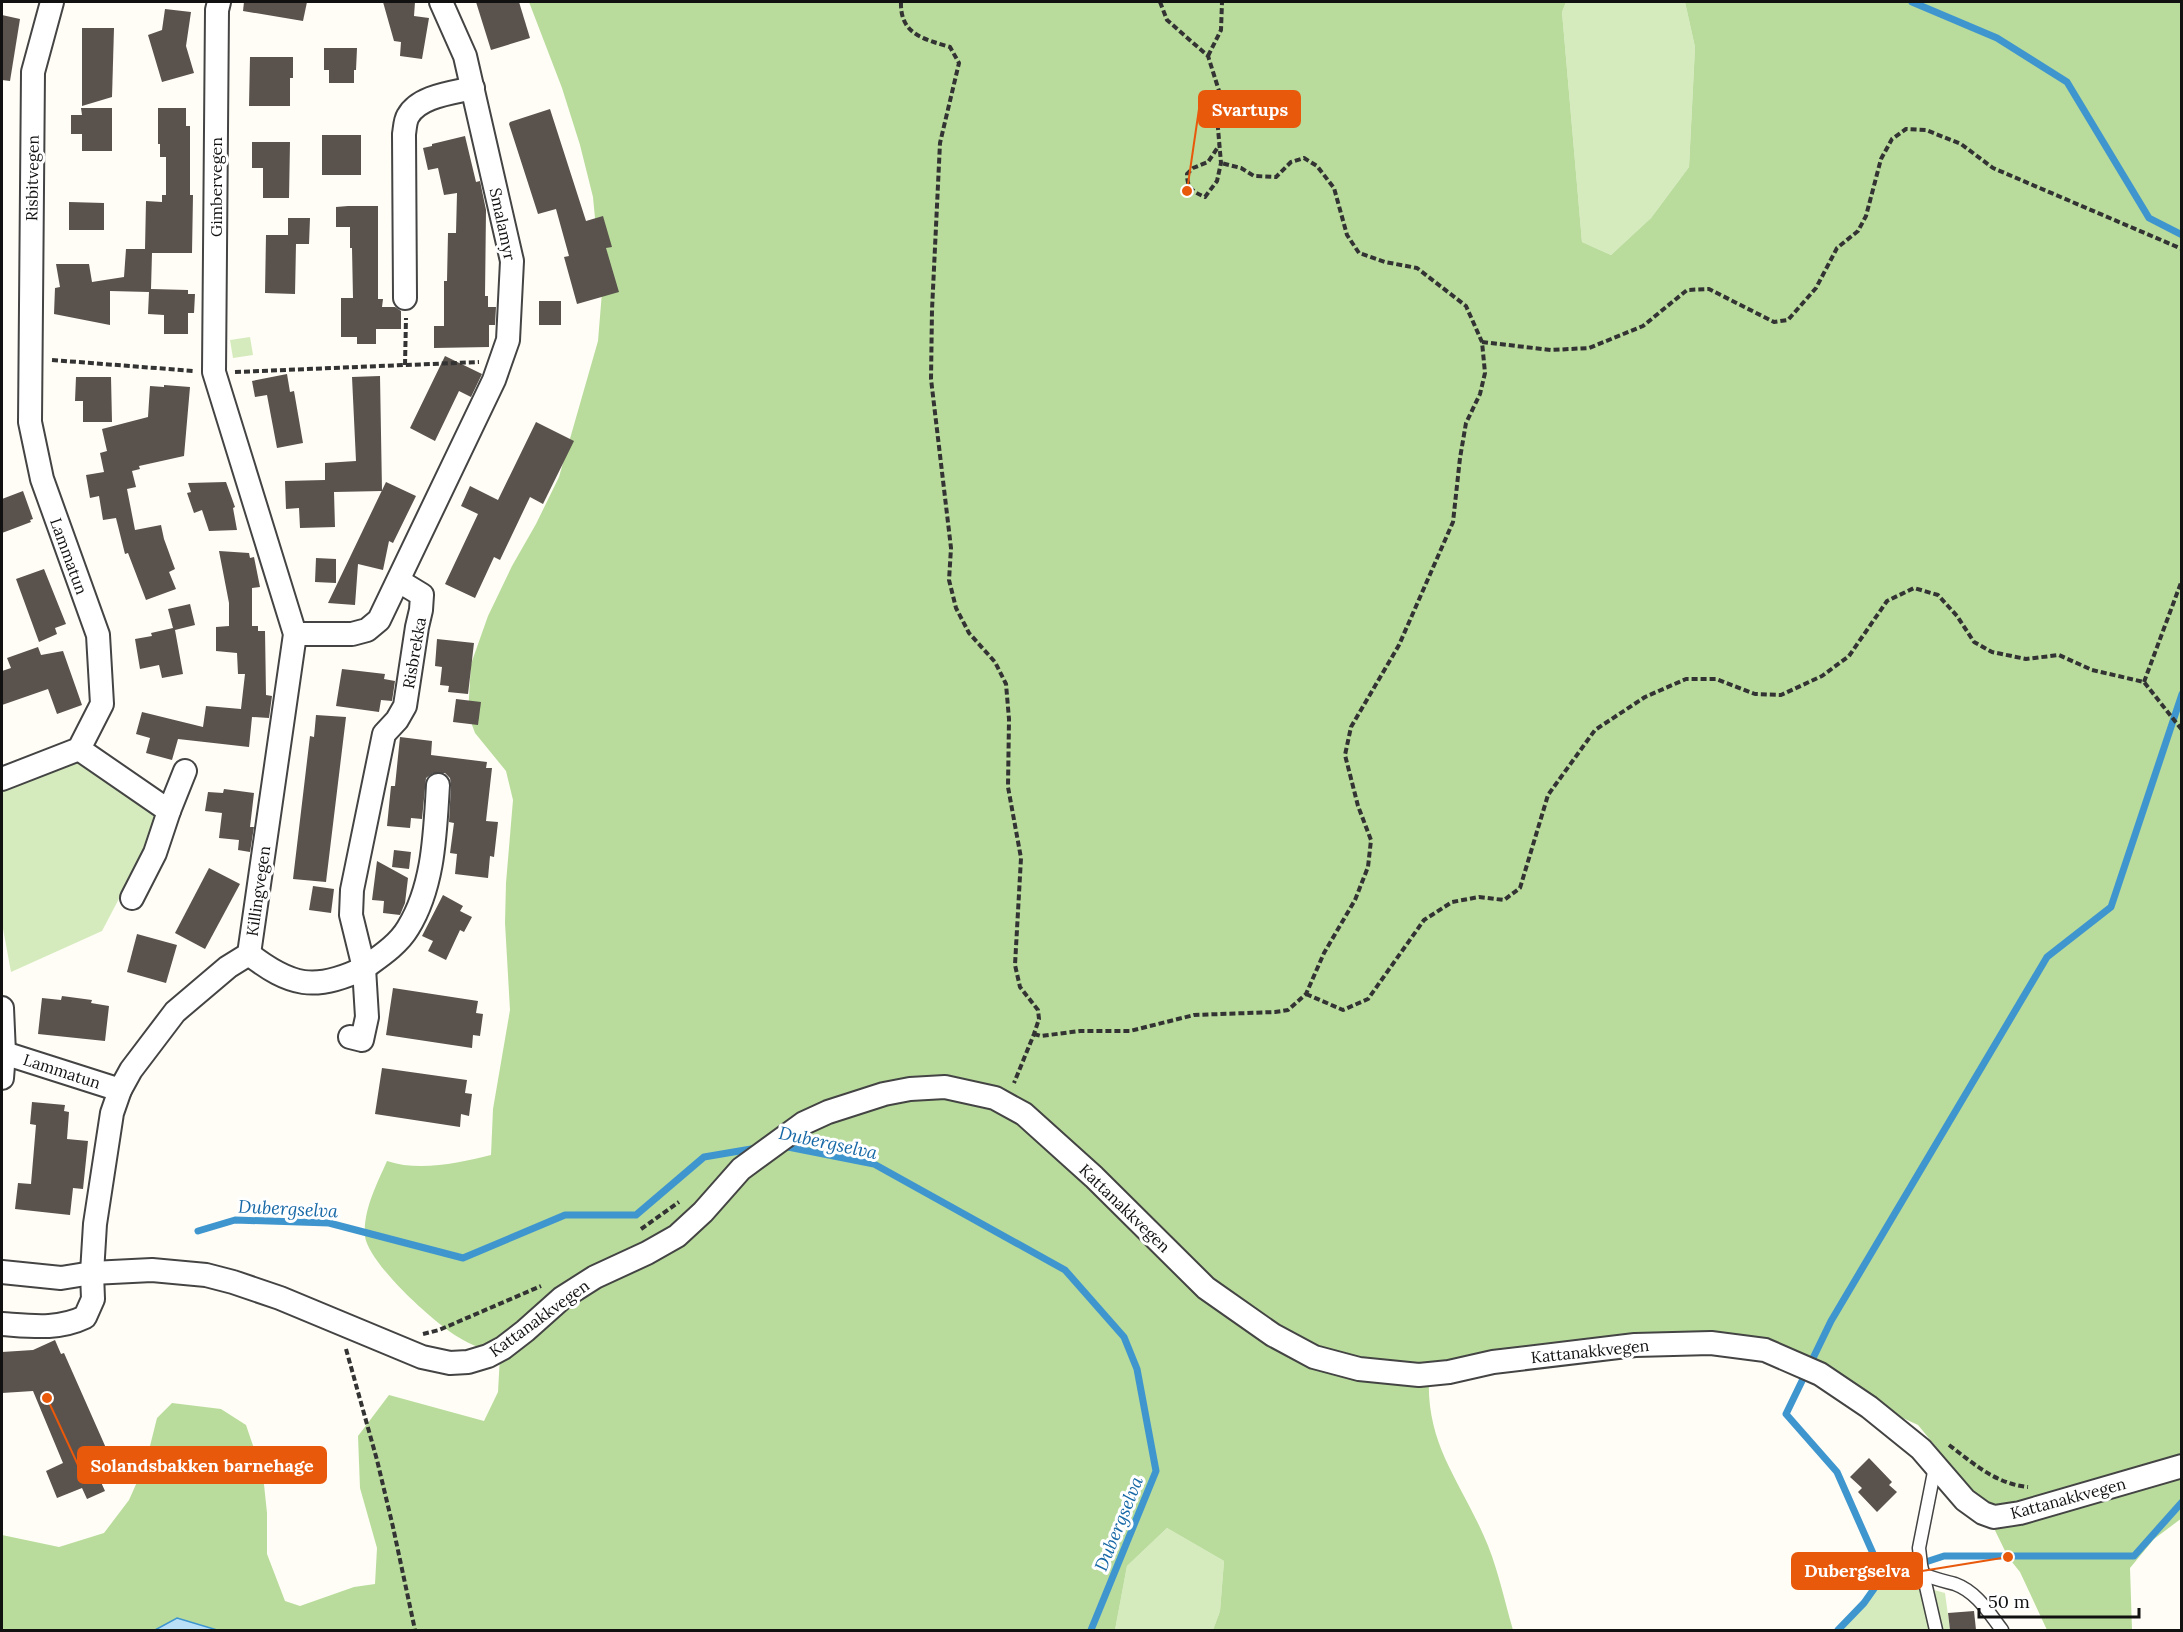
<svg xmlns="http://www.w3.org/2000/svg" width="2183" height="1632" font-family="Lora,serif">
<rect width="100%" height="100%" fill="#fffdf5"/>
<!-- green -->
<g fill="#d5ebbd">
<path d="M1566 2H1685L1695 47 1689 167 1651 218 1611 255 1582 242 1562 12Z"/>
<path d="M250 337 253 355 233 358 230 340Z"/>
<path d="M83 761 163 815 102 931 11 972 2 923V790Z"/>
<path d="M1167 1528 1224 1561 1220 1611 1213 1630H1115L1127 1566Z"/>
<path d="M1883 1576 1945 1593 1950 1630H1838L1864 1603Z"/>
</g>
<!-- forest -->
<path fill="#b9dc9c" d="M529 2H1566L1562 12 1582 242 1611 255 1651 218 1689 167 1695 47 1685 2H2181L2182 1518 2154 1539 2130 1568 2132 1630H2047L2020 1572 2008 1557 1986 1512 1959 1483 1937 1448 1918 1425 1806 1373 1693 1338 1429 1377C1426 1443 1458 1478 1483 1534 1497 1564 1504 1599 1513 1630H1213L1220 1611 1224 1561 1167 1528 1127 1566 1115 1630H217L177 1618 155 1630H2V1535L59 1547 104 1533 129 1500 146 1462 157 1418 172 1403 221 1409 246 1425 263 1475 267 1513V1554L285 1601 300 1606 354 1587 375 1584 377 1548 360 1488 358 1436 389 1395 484 1421 498 1392 500 1356C487 1350 470 1345 458 1337 434 1323 368 1263 365 1236 363 1210 377 1184 387 1161 419 1172 459 1163 491 1155L493 1109 510 1010 505 923 506 883 513 800 506 771 475 733 468 714 471 664 488 616 512 566 536 524 559 477 598 341 602 292 593 197 580 145 562 88Z"/>
<!-- water -->
<path fill="#b9e0f7" stroke="#3f96cf" stroke-width="1.5" d="M177 1618 217 1630H155Z"/>
<g fill="none" stroke-linecap="round" stroke-linejoin="round">
<!-- stream -->
<g stroke="#3f96cf" stroke-width="7">
<path d="M1912 2 1997 38 2067 82 2149 218 2182 235"/>
<path d="M783 1146 874 1164 1065 1270 1124 1337 1137 1369 1156 1471 1091 1630"/>
<path d="M198 1231 235 1220 329 1223 463 1258 565 1215H636L704 1157 757 1148"/>
<path d="M1883 1576 1837 1472 1786 1414 1831 1321 2047 957 2111 907 2182 694"/>
<path d="M1838 1630 1864 1603 1883 1576 1944 1556H2134L2182 1502"/>
</g>
</g>
<!-- building -->
<g fill="#5a524d">
<path d="M244 2H307L303 21 243 11Z"/>
<path d="M383 2H415L414 16 429 18 422 59 400 56 401 42 394 41Z"/>
<path d="M476 2H519L530 38 491 50Z"/>
<path d="M165 9 191 12 186 46 194 73 162 82 148 35 162 30Z"/>
<path d="M2 15 20 19 10 81 2 80Z"/>
<path d="M82 28H114L112 97 82 106Z"/>
<path d="M324 48H357L356 70H354V83H329V70H324Z"/>
<path d="M250 57H293V78H290V106H249Z"/>
<path d="M81 108H112V151H82V134H71V115H82Z"/>
<path d="M158 108H186V126H190V195H193L192 253H152L151 289 188 290V294H195L194 313H188V334H164V315L148 314 149 292 110 291V325L54 314 55 288 60 287 56 264H89L92 282 124 277 126 249H145L146 201 162 202V195H166V157H160V144H158Z"/>
<path d="M550 109 586 221 603 216 612 247 606 248 619 292 577 304 564 257 569 256 556 209 538 214 509 124 510 122Z"/>
<rect x="322" y="135" width="39" height="40"/>
<path d="M465 136 476 182 480 181 486 210 485 296H488V307H496L495 325H489V347L434 348V326H444V281H447L448 233H456L457 193 444 195 438 168 428 170 423 148 432 146V144Z"/>
<path d="M252 142H290L289 198H263V168H252Z"/>
<path d="M69 202 104 203V230H69Z"/>
<path d="M348 206H378V299H383L382 307H395L401 311V329H376V344H357V337H341V298H353L352 248H350V227H336V207Z"/>
<path d="M288 218H310L309 244H296L295 294 265 293 266 235H288Z"/>
<rect x="539" y="301" width="22" height="24"/>
<path d="M445 356 482 374 471 397 459 391 435 441 410 428Z"/>
<path d="M287 374 290 392 294 391 303 443 277 448 267 395 255 397 252 381Z"/>
<path d="M380 376 382 491 334 492 335 527 300 528 299 508 286 509 285 481 325 480V463L356 461 352 377Z"/>
<path d="M76 377H111L112 422H83V401H75Z"/>
<path d="M164 385 190 387 184 456 139 466 140 469 132 471 136 487 127 489 135 530 161 525 164 539 175 569 169 572 176 589 146 600 128 553 125 554 116 518 103 520 99 496 90 498 86 475 104 472 100 453 107 451 102 429 148 417 150 386 164 387Z"/>
<path d="M536 422 574 441 543 504 530 497 500 560 494 557 475 598 445 584 478 514 461 506 470 486 498 500Z"/>
<path d="M226 482 235 507 233 508 237 530 209 531 202 510 194 513 187 493 191 492 188 483Z"/>
<path d="M386 482 416 496 393 543 389 541 383 570 358 564 355 605 328 603Z"/>
<path d="M23 491 33 519 30 520 31 522 2 533V499Z"/>
<path d="M219 551 249 553 250 558 254 557 260 587 252 588V626H258V631H265L266 695 272 696 269 718 252 717 249 747 178 739 172 760 146 753 150 738 136 734 142 712 203 727 206 706 241 709 245 674H238L237 653 216 651V627L229 626V603Z"/>
<path d="M316 558 336 559V583L315 582Z"/>
<path d="M44 569 66 624 55 628 57 634 39 642 16 579Z"/>
<path d="M190 604 195 625 175 630 183 674 162 678 159 665 140 669 135 639 152 636 151 633 173 628 168 609Z"/>
<path d="M437 639 474 643 468 694 448 692 449 686 440 685 442 667 435 666Z"/>
<path d="M38 647 41 655 63 651 82 705 57 714 48 689 2 705V671L11 668 7 658Z"/>
<path d="M342 669 385 674 384 679 395 681 392 701 381 700 379 712 336 706Z"/>
<path d="M456 699 481 702 478 725 453 722Z"/>
<path d="M316 715 346 717 326 882 293 879 310 736 314 737Z"/>
<path d="M400 737 432 741 431 755 487 762 486 768H492L486 821 498 822 494 857 490 856 488 878 455 874 457 854 450 853 454 823 449 822 451 785 450 778 445 773H433L426 778 422 819 411 818 410 828 387 826 391 786H395Z"/>
<path d="M224 789 254 793 250 827H254L250 852 238 850 239 840 219 838 222 813 205 811 208 792 223 793Z"/>
<path d="M394 850 411 852 409 869 392 867Z"/>
<path d="M377 861 408 878 405 903 400 915 383 913 384 901 372 900Z"/>
<path d="M209 868 240 884 205 949 175 933Z"/>
<path d="M313 886 334 889 331 913 309 910Z"/>
<path d="M443 895 463 906 460 911 472 917 464 932 460 930 446 960 428 951 433 941 422 936Z"/>
<path d="M137 934 177 945 166 983 127 972Z"/>
<path d="M393 988 478 1001 476 1013 483 1014 480 1036 473 1035 472 1048 386 1035Z"/>
<path d="M62 996 92 1000 91 1003 109 1006 105 1041 38 1034 42 998 61 1000Z"/>
<path d="M382 1068 467 1080 465 1093 472 1094 469 1116 461 1114 460 1127 375 1114Z"/>
<path d="M32 1102 65 1105 64 1111 69 1112 67 1139 88 1141 83 1189 73 1188 70 1215 15 1209 18 1183 31 1184 36 1125 30 1124Z"/>
<path d="M55 1340 61 1354 64 1353 106 1448 100 1451 111 1476 100 1480 105 1491 87 1499 82 1488 57 1498 46 1471 63 1463 33 1391 2 1393V1352L33 1350Z"/>
<path d="M1869 1458 1892 1482 1889 1485 1897 1492 1877 1512 1858 1492 1862 1488 1850 1477Z"/>
<path d="M1974 1611 1976 1630H1950L1948 1613Z"/>
</g>
<g fill="none" stroke-linecap="round" stroke-linejoin="round">
<!-- service casing -->
<g stroke="#444" stroke-width="15">
<g id="service">
<path d="M1935 1467 1919 1548 1921 1565 1936 1630"/>
<path d="M1923 1574C1934 1579 1944 1581 1955 1584 1977 1592 1989 1613 2002 1630"/>
</g>
</g>
<!-- minor casing -->
<g stroke="#444" stroke-width="26">
<g id="minor">
<path d="M405 298 404 134C405 128 405 121 408 116 419 96 452 93 473 88"/>
<path d="M399 581 422 595 421 610 417 627 405 706 397 720 384 734 352 890 351 915 364 968C379 957 398 945 408 928 434 886 435 833 438 785"/>
<path d="M295 634H352L367 630 379 620 494 380 508 340 512 261 465 56 441 2"/>
<path d="M79 749 169 811 155 853 132 898"/>
<path d="M2 779 79 749 102 704 98 635 42 479 30 422 33 72 52 2"/>
<path d="M169 811 185 771"/>
<path d="M249 954C290 986 315 992 364 968L367 1017 362 1040 350 1037"/>
<path d="M2 1008 4 1053 2 1078"/>
<path d="M4 1053 120 1090"/>
<path d="M2 1272 61 1278 92 1273 152 1270 206 1275 233 1282 280 1298 422 1357 450 1363 468 1362 488 1356 503 1348 525 1331 562 1298 595 1277 647 1253 677 1236 703 1212 741 1169 804 1123 828 1112 884 1094 910 1089 945 1087 995 1098 1024 1114 1094 1177 1206 1288 1273 1335 1314 1357 1359 1369 1419 1375 1449 1372 1493 1362 1635 1345 1711 1343 1765 1350 1820 1374 1869 1407 1921 1449 1965 1500 1983 1513 1994 1517 2020 1513 2182 1466"/>
<path d="M2 1324C31 1326 58 1330 85 1317L93 1299 92 1273 95 1224 112 1113 120 1090 131 1070 175 1012 228 967 249 954 295 634 214 372 217 10 219 2"/>
</g>
</g>
<!-- path -->
<g stroke="#333" stroke-width="4" stroke-dasharray="6 3" stroke-linecap="butt">
<path d="M901 2C900 34 923 39 950 47L959 63 940 143 932 310 931 379 951 548 949 580 956 608 969 633 995 662 1006 684 1009 719 1008 787 1021 858 1015 965 1020 987 1038 1010 1039 1019 1034 1034 1014 1083"/>
<path d="M1160 2 1167 20 1208 56 1220 94 1217 117 1221 163 1217 181 1205 197C1193 192 1187 188 1187 174L1193 168 1208 162 1220 144"/>
<path d="M1208 56 1221 30 1222 2"/>
<path d="M1482 342 1551 350 1589 348 1643 326 1687 290 1709 289 1774 322 1788 320 1816 288 1837 248 1858 231 1866 216 1881 159 1892 139 1906 129 1926 130 1961 144 1993 168 2182 249"/>
<path d="M52 360 194 371"/>
<path d="M405 365 406 318"/>
<path d="M235 372 479 362"/>
<path d="M2144 682 2182 580"/>
<path d="M1306 994 1343 1010 1368 999 1424 920 1452 902 1479 897 1504 900 1520 888 1548 795 1595 730 1645 697 1686 679H1716L1755 694 1781 695 1822 676 1849 656 1887 601 1914 588 1938 595 1957 616 1974 642 1992 652 2026 659 2059 655 2092 670 2144 682 2182 730"/>
<path d="M1034 1034 1041 1036 1080 1031H1130L1194 1015 1275 1012 1288 1010 1306 994 1324 953 1355 900 1368 867 1371 840 1358 806 1345 755 1351 727 1399 645 1453 522 1460 458 1466 423 1480 394 1485 373 1482 342 1466 306 1417 268 1385 262 1359 253 1347 235 1334 188 1317 166 1304 158 1291 162 1276 177 1254 176 1241 168 1221 163"/>
<path d="M641 1229 679 1202"/>
<path d="M423 1334 439 1330 541 1286"/>
<path d="M346 1349 377 1460 393 1527 415 1630"/>
<path d="M1949 1445C1974 1464 1996 1484 2028 1487"/>
</g>
<!-- service -->
<use href="#service" stroke="#fff" stroke-width="12"/>
<!-- minor -->
<use href="#minor" stroke="#fff" stroke-width="22"/>
</g>
<g text-anchor="middle" stroke-width="6" stroke-linejoin="round" paint-order="stroke">
<!-- street labels -->
<g font-size="16" fill="#111" stroke="#fff">
<text transform="translate(32 178) rotate(-89)" y="6">Risbitvegen</text>
<text transform="translate(216 187) rotate(-90)" y="6">Gimbervegen</text>
<text transform="translate(503 224) rotate(78)" y="6">Smalamyr</text>
<text transform="translate(69 556) rotate(70)" y="6">Lammatun</text>
<text transform="translate(414 653) rotate(-80)" y="6">Risbrekka</text>
<text transform="translate(258 891) rotate(-82)" y="6">Killingvegen</text>
<text transform="translate(62 1071) rotate(18)" y="6">Lammatun</text>
<text transform="translate(1125 1208) rotate(44)" y="6">Kattanakkvegen</text>
<text transform="translate(539 1318) rotate(-36)" y="6">Kattanakkvegen</text>
<text transform="translate(1590 1351) rotate(-6)" y="6">Kattanakkvegen</text>
<text transform="translate(2068 1498) rotate(-15)" y="6">Kattanakkvegen</text>
</g>
<!-- water labels -->
<g font-size="18" font-style="italic" fill="#1768a6" stroke="#fff">
<text transform="translate(828 1143) rotate(12)" y="6">Dubergselva</text>
<text transform="translate(288 1209) rotate(3)" y="6">Dubergselva</text>
<text transform="translate(1119 1524) rotate(-68)" y="6">Dubergselva</text>
</g>
</g>
<!-- callouts -->
<path fill="none" stroke="#e8590c" stroke-width="2" d="M1187 191L1199 109M47 1398L78 1465M2008 1557L1922 1571"/>
<g fill="#e8590c" stroke="#fff" stroke-width="2">
<circle cx="1187" cy="191" r="6"/>
<circle cx="47" cy="1398" r="6"/>
<circle cx="2008" cy="1557" r="6"/>
</g>
<g fill="#e8590c" stroke="#e8590c" stroke-width="2">
<rect x="1199" y="91" width="101" height="36" rx="6"/>
<rect x="78" y="1447" width="248" height="36" rx="6"/>
<rect x="1792" y="1553" width="130" height="36" rx="6"/>
</g>
<g font-size="18" text-anchor="middle" font-weight="bold" fill="#fff">
<text x="1250" y="116">Svartups</text>
<text x="202" y="1472">Solandsbakken barnehage</text>
<text x="1857" y="1577">Dubergselva</text>
</g>
<!-- border -->
<rect width="2183" height="1632" fill="none" stroke="#111111" stroke-width="6"/>
<!-- scale -->
<path d="M1979 1608v9h160v-9" fill="none" stroke="#111111" stroke-width="3"/>
<text x="1988" y="1608" font-size="18" fill="#111111" stroke="#ffffff" stroke-width="4.5" paint-order="stroke">50 m</text>
</svg>
